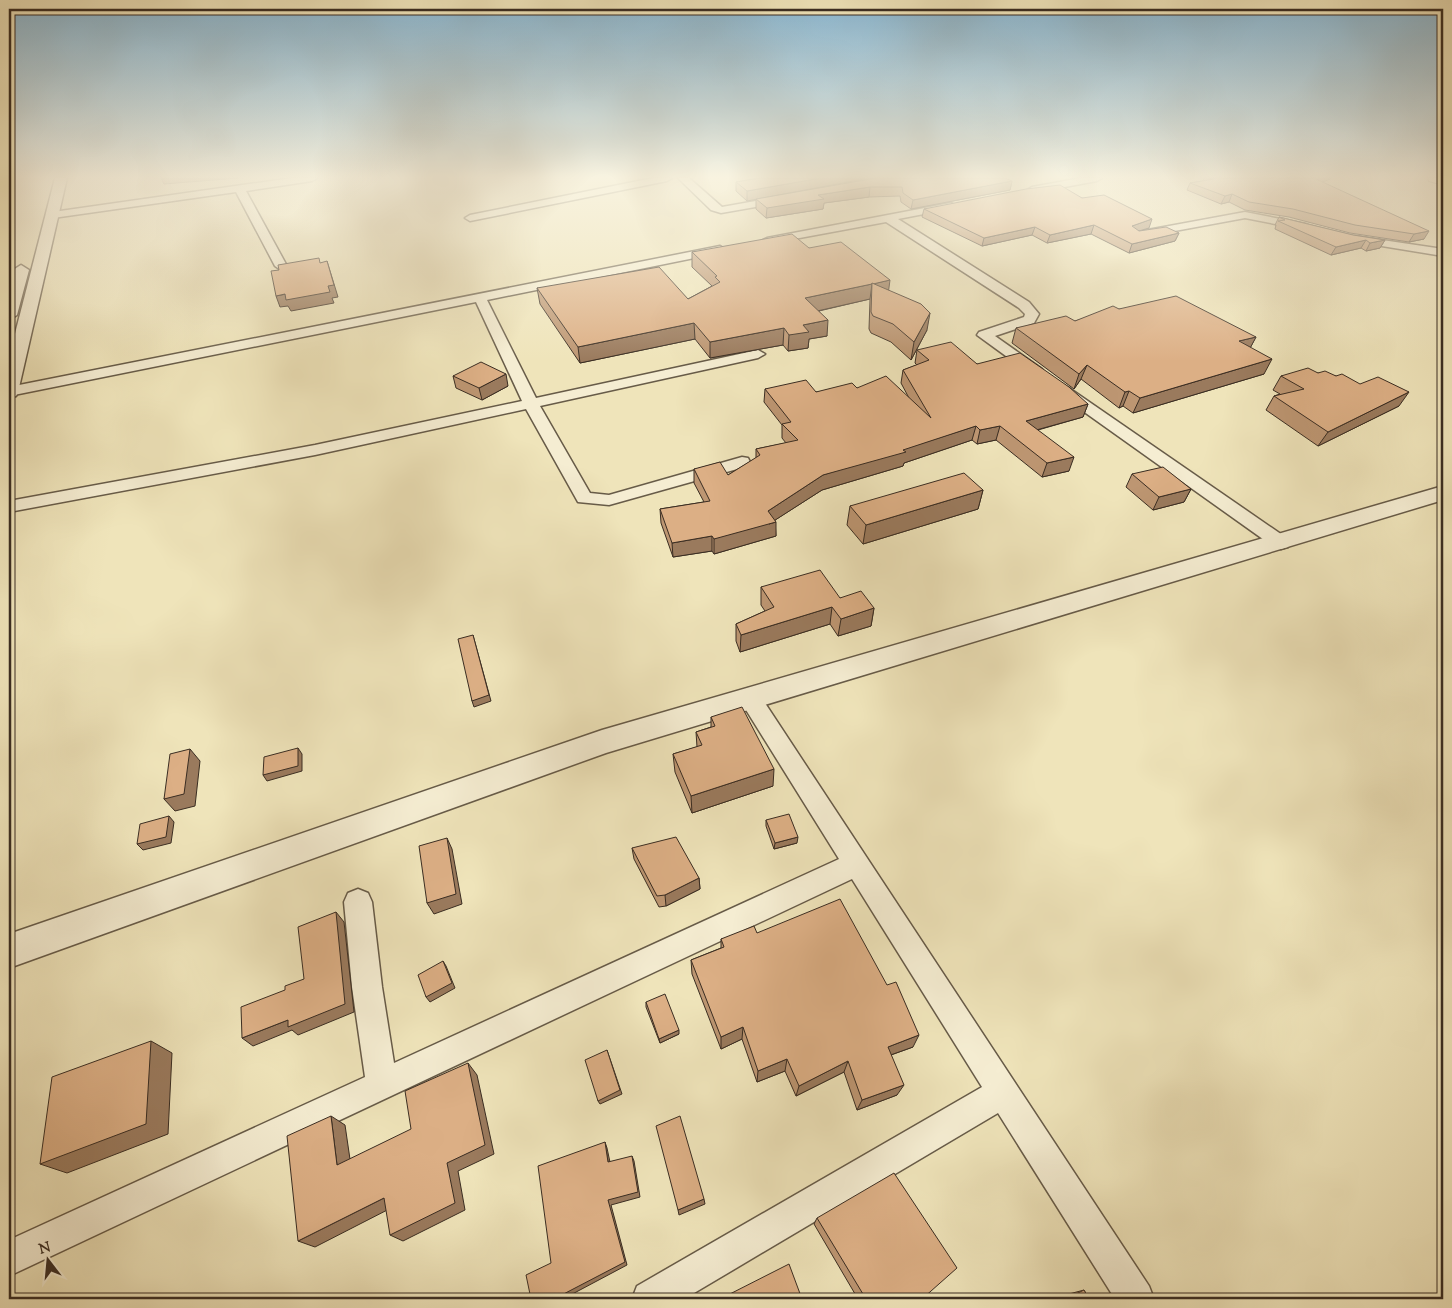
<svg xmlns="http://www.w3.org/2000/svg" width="1452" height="1308" font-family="'Sorts Mill Goudy',serif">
<rect width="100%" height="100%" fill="#efe4ba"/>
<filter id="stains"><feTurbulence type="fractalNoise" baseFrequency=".004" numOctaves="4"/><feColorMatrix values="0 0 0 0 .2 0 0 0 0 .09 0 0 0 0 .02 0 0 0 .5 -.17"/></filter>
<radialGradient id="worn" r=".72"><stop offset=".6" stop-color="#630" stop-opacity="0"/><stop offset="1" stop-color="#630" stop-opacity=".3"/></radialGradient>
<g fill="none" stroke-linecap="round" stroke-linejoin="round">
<!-- minor casing -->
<g stroke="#675b48" stroke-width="3">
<g id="minor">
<path d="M292 178H317L312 181 246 191 287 266 281 270 275 266 236 192 53 218 48 215 53 212Z"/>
<path d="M653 178H672L667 181 470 221 465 218 470 215Z"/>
<path d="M678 178H689L722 207 784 196 789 199 784 202 721 213 711 210Z"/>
<path d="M1081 178H1102L1097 181 1032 193 1027 190 1032 187Z"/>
<path d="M951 203 956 206 955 208 898 219 1029 302 1039 314 1034 323 995 336 1042 369 1044 372 1042 375H1032L977 335 979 332 1024 317 1025 314 1019 308 886 222 767 244 761 241 767 238Z"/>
<path d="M1245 212 1306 224 1312 227 1306 230 1245 218 1142 237 1136 234 1142 231Z"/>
<path d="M1355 236 1443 249V256L1351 241 1349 239Z"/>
<path d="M720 246 726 250 724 252 487 300 536 398 758 350 765 354 758 358 540 406 590 493 609 495 742 457 748 458 750 462 748 466 609 505 578 502 526 409 315 455 9 512V501L315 445 522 401 476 302 9 396V387Z"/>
<path d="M1064 386 1069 388 1288 539 1290 543 1288 547 1281 549 1274 547 1059 394 1056 391Z"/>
<path d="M749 688 757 691 1149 1286 1154 1299H1115L998 1113 684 1299H632L637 1286 982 1087 852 879 9 1276V1240L365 1077 352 987 344 902 348 893 358 889 368 893 372 902 382 987 394 1063 839 859 738 697 741 691Z"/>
</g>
</g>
<!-- tertiary casing -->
<g stroke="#675b48" stroke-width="3">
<g id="tertiary">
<path d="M55 178H67L18 392 16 396 9 398V357Z"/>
<path d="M21 265 29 270 17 315 9 320V287L13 270Z"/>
<path d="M1443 486V500L606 753 9 968V934L602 730Z"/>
</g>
</g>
<!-- primary casing -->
<g stroke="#3a2d22" stroke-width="2">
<path id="primary" d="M1428 178H1443V185L1429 181Z"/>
</g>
<!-- minor -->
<use href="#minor" fill="#f5edd2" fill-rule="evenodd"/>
<!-- tertiary -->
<use href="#tertiary" fill="#f5edd2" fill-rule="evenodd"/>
<!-- primary -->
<use href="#primary" fill="#efe4ba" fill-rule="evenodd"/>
</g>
<!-- wall -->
<g fill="#bd9672" stroke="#3a2d22">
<path d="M760 178 747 201 736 191V182Z"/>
<path d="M876 178 1012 181 1010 190 911 209 901 202 900 196 869 197 824 203 823 209 766 218 756 209V199Z"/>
<path d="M1204 178H1332L1322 182 1424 239 1409 242 1350 233 1289 217 1245 210 1229 202 1221 204 1187 190 1190 183 1203 181Z"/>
<path d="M1082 198 1149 228 1139 231 1179 233 1175 241 1129 253 1091 234 1047 243 1032 235 982 246 922 217 924 209Z"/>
<path d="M1279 217 1353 235 1385 240 1380 248 1366 251 1361 248 1331 255 1275 229 1276 225H1275Z"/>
<path d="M809 248 888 290 927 330 911 360 891 342 871 333 869 329 870 299 819 311 827 336 809 339 808 348 788 351 783 345 710 358 695 339 580 363 540 304 537 288 688 299 712 286 692 267V252Z"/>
<path d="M1119 309 1256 337 1250 348 1264 374 1133 413 1123 406 1119 408 1081 379 1074 389 1012 343 1016 328 1075 321Z"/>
<path d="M917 350 977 364 1088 404 1083 417 1038 430 1069 471 1042 477 996 440 977 444 972 440 904 463 903 466 822 490 775 520 776 536 714 554 712 551 673 557 661 523 660 509 704 502 694 483V469L728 475 756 458V449L786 443 782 438V425L764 402 765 389 816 392 857 388 909 398 901 383 903 370 917 365 915 363Z"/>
<path d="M1318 373 1336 376 1399 406 1318 446 1266 410 1274 396 1280 394 1273 390 1281 376Z"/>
<path d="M453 376 508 386 482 400 456 388Z"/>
<path d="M1132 474 1191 489 1184 502 1153 510 1126 487Z"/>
<path d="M983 490 978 509 863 544 847 525 850 506Z"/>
<path d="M761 587 840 598 874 608 871 626 838 636 830 624 740 652 736 641V624L765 611 761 605Z"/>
<path d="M711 717 773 786 692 813 675 772 673 754 697 747 696 732 711 727Z"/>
<path d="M766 820 797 843 774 849 766 826Z"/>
<path d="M632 848 699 878 700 889 666 906 659 907 634 859Z"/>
<path d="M757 933 913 1047 891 1055 897 1095 857 1110 844 1072 796 1096 785 1071 757 1082 742 1039 721 1049 692 974 691 960 721 948V939Z"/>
<path d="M646 1002 679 1034 660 1043 646 1007Z"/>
<path d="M817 1218 922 1299H858L814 1224Z"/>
<path d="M1084 1290 1089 1299H1058L1069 1294Z"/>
</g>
<!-- shaded-wall -->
<g fill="#9a7a5d" stroke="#3a2d22">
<path d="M161 178H238L164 184Z"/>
<path d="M821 178H869L747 201V191Z"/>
<path d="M1319 178H1332L1312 187 1316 179Z"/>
<path d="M1012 181 1010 190 911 209 913 200Z"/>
<path d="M870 187 869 197 824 203 823 209 766 218 767 208 818 195Z"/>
<path d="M1232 194 1229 202 1221 204 1225 196Z"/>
<path d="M1152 219 1149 228 1129 234 1132 226Z"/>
<path d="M1094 225 1091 234 1047 243 1050 235Z"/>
<path d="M1035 227 1032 235 982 246 984 238Z"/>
<path d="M1429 231 1424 239 1409 242 1414 234Z"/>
<path d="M1179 233 1175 241 1129 253 1132 244Z"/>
<path d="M1366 240 1361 248 1331 255 1336 247Z"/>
<path d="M1385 240 1380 248 1366 251 1370 243Z"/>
<path d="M327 261 338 297 332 298 334 303 291 311 288 306 280 307 276 296 328 286Z"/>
<path d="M890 280 888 295 872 284Z"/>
<path d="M872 284 870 299 804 314 805 298Z"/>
<path d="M930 313 927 330 911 360 914 342Z"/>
<path d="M828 320 827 336 809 339 808 348 788 351 789 335 803 325Z"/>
<path d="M694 323 695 339 580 363 578 347Z"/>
<path d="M784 328 783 345 710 358V342Z"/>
<path d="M1256 337 1248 352 1239 341Z"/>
<path d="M1272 359 1264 374 1133 413 1140 398Z"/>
<path d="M1087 365 1081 379 1074 389 1079 374Z"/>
<path d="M506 374 508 386 482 400 479 388Z"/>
<path d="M1129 391 1123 406 1119 408 1125 392Z"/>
<path d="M1409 392 1399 406 1318 446 1328 432Z"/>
<path d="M1088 404 1083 417 1022 434 1026 421Z"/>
<path d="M976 426 972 440 904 463 903 466 822 490 769 524 776 522V536L714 554V539L768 511 823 475Z"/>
<path d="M1000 426 996 440 977 444 980 430Z"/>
<path d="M1074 457 1069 471 1042 477 1047 463Z"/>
<path d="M1191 489 1184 502 1153 510 1159 497Z"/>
<path d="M983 490 978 509 863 544 866 525Z"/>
<path d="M712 536V551L673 557 672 543Z"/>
<path d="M832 607 830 624 740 652 741 635Z"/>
<path d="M874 608 871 626 838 636 841 619Z"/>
<path d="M473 635 491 701 474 707 472 701Z"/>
<path d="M298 748 302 754V771L267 781 263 775Z"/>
<path d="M190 749 200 761 195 806 175 811 164 799Z"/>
<path d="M774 769 773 786 692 813 691 796Z"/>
<path d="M169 816 174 822 171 843 143 850 137 844Z"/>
<path d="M798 837 797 843 774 849 775 843Z"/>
<path d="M447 838 452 849 462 904 434 914 427 903Z"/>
<path d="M699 878 700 889 666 906 665 895Z"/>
<path d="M336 912 344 922 354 1012 298 1035 292 1030 253 1046 242 1038 288 1020Z"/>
<path d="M443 961 446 966 455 988 430 1002 426 997Z"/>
<path d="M743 1027 742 1039 721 1049V1037Z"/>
<path d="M679 1030V1034L660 1043 659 1039Z"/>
<path d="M919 1035 913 1047 882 1058 888 1047Z"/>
<path d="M151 1041 172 1053 168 1134 67 1173 40 1164Z"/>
<path d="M607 1050 622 1094 600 1104 598 1101Z"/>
<path d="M787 1059 785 1071 757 1082 758 1071Z"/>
<path d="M848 1061 844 1072 796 1096 799 1086Z"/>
<path d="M468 1063 477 1075 494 1154 458 1171 465 1210 403 1241 390 1235 447 1163Z"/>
<path d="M904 1085 897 1095 857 1110 862 1100Z"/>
<path d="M331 1116 345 1125 352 1173 337 1165Z"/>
<path d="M605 1142 607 1148 611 1167 608 1162Z"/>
<path d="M632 1156 634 1161 640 1197 611 1205 627 1265 563 1299H554Z"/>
<path d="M384 1198 397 1205 315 1247 298 1241Z"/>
<path d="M704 1199 705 1204 679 1215 678 1210Z"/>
</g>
<!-- building -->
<g fill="#dcaf85" stroke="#3a2d22">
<path d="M760 178H821L747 191 736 182Z"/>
<path d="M876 178H1005L1012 181 913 200 903 193 902 187H870L818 195 824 199 767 208 756 199Z"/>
<path d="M1211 178H1319L1316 179 1429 231 1414 234 1355 225 1293 209 1249 202 1232 194 1225 196 1190 183 1214 179Z"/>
<path d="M1060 185 1082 198 1104 195 1152 219 1132 226 1139 231 1166 227 1179 233 1132 244 1094 225 1050 235 1035 227 984 238 924 209 1026 189Z"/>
<path d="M1279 217 1353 235 1385 240 1370 243 1366 240 1336 247 1278 221 1285 220Z"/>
<path d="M792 234 809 248 841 242 890 280 873 284 872 283V284L805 298 828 320 803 325 809 332 789 335 784 328 710 342 694 323 578 347 537 288 659 267 688 299 720 282 715 277 717 276 692 252Z"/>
<path d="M319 258 320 263 327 261 334 285 328 286 330 292 286 300 285 294 276 296 271 271 279 270 278 265Z"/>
<path d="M872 283 921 304 930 313 914 342 893 324 873 316 871 312Z"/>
<path d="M1176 296 1256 337 1239 341 1272 359 1140 398 1129 391 1125 392 1087 365 1079 374 1016 328 1066 316 1075 321 1113 306 1119 309Z"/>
<path d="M951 342 977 364 1020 353 1069 387 1088 404 1026 421 1074 457 1047 463 1000 426 980 430 976 426 903 450 906 452 823 475 768 511 776 522 714 539 712 536 672 543 660 509 710 501 694 469 720 462 728 475 760 455 756 449 798 440 782 424 791 422 765 389 806 380 816 392 852 383 857 388 886 376 931 418 903 370 929 360 917 350Z"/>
<path d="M481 362 506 374 479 388 453 376Z"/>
<path d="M1308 368 1318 373 1325 371 1336 376 1342 374 1360 384 1378 377 1409 392 1328 432 1274 396 1304 389 1281 376Z"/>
<path d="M1163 467 1191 489 1159 497 1132 474Z"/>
<path d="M964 473 983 490 866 525 850 506Z"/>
<path d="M820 570 840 598 861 591 874 608 841 619 832 607 741 635 736 624 774 607 761 587Z"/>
<path d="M473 635 489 695 472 701 458 639Z"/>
<path d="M742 707 774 769 691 796 673 754 702 745 696 732 715 726 711 717Z"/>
<path d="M298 748V766L263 775 264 757Z"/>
<path d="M190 749 184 794 164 799 170 754Z"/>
<path d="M789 814 798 837 775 843 766 820Z"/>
<path d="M169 816 166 837 137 844 140 824Z"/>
<path d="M676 837 699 878 665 895 657 896 632 848Z"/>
<path d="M447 838 456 894 427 903 419 846Z"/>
<path d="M840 899 887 985 896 982 919 1035 888 1047 904 1085 862 1100 848 1061 799 1086 787 1059 758 1071 743 1027 721 1037 691 960 724 947 721 939 754 926 757 933Z"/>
<path d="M336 912 345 1004 288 1027V1020L242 1038 241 1007 285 990V986L304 979 298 927Z"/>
<path d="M443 961 452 983 426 997 418 975Z"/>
<path d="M665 994 679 1030 659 1039 646 1002Z"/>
<path d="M151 1041 146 1124 40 1164 52 1077Z"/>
<path d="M607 1050 620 1090 598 1101 585 1060Z"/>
<path d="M468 1063 485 1145 447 1163 455 1203 390 1235 384 1198 298 1241 287 1136 331 1116 337 1165 411 1129 405 1091Z"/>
<path d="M680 1116 704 1199 678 1210 656 1126Z"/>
<path d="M605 1142 608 1162 632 1156 638 1192 608 1200 625 1262 554 1299H531L526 1275 551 1263 538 1166Z"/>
<path d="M894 1173 957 1268 922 1299H866L817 1218Z"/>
<path d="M789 1264 802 1299H720Z"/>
<path d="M1084 1290 1089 1299H1066Z"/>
</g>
<!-- sky -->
<linearGradient id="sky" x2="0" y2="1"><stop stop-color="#89b8d4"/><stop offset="0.49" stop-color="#f8f3e0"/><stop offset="1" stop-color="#f8f3e0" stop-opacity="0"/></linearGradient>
<rect width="1452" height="361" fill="url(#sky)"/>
<!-- margin -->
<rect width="1452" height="1308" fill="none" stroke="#efe4ba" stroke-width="30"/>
<rect x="10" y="10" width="1432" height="1288" fill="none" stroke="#3a2d22" stroke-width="2.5"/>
<rect x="15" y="15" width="1422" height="1278" fill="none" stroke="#3a2d22"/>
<!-- north arrow -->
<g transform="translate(48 1260) rotate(344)" stroke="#f5edd2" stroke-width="4" paint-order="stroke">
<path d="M0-4L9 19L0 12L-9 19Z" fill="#3a2d22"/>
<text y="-8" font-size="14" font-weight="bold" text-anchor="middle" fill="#3a2d22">N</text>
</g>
<rect width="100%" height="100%" filter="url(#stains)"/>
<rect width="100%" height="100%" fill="url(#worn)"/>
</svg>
